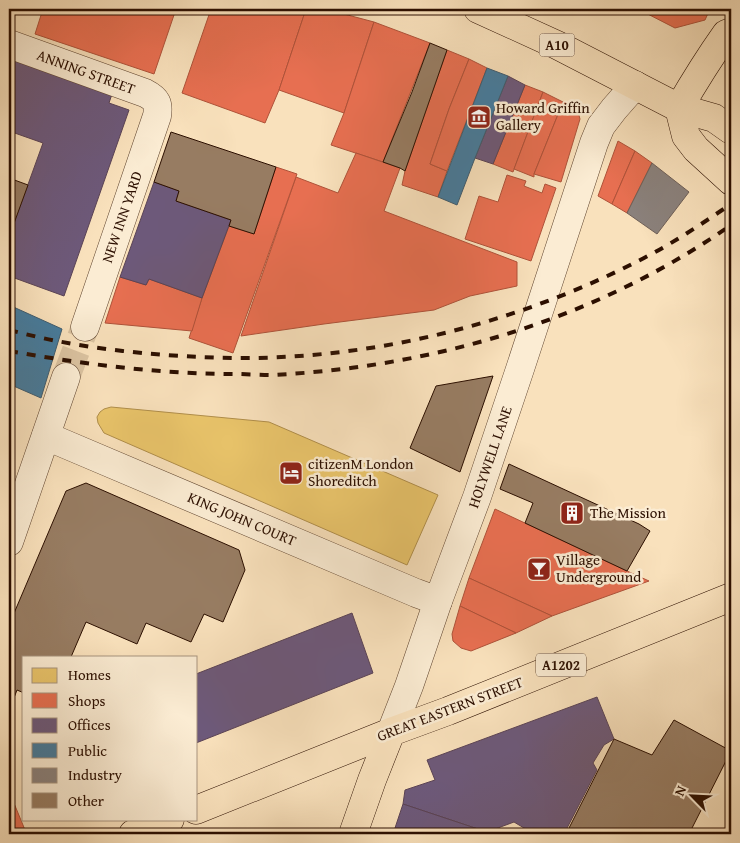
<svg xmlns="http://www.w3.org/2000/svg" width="740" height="843" font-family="'Gentium Book Plus',serif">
<rect width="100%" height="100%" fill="#f9e1bc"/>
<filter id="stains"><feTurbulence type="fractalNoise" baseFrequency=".004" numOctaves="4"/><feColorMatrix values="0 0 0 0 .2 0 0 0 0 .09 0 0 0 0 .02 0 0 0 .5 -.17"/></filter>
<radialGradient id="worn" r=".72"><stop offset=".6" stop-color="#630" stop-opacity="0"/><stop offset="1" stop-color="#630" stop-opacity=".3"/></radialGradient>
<!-- homes -->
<path fill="#e9c46a" stroke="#b08e4a" d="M111 407 269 422 438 495 407 565 104 433 98 423 97 417 100 412 104 409Z"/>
<!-- shops -->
<g fill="#e76f51" stroke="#af5239">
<path d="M43 9H176L154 74 35 34Z"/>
<path d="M211 9H306L279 90 265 123 182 93Z"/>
<path d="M306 9H325L374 22 344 113 279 90Z"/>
<path d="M638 9H710L705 20 675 28Z"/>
<path d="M374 22 430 43 383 162 331 145 344 113Z"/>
<path d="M447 50 469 59 449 109 430 164 447 171 438 197 402 185 405 171Z"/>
<path d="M469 59 487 68 447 171 430 164 449 109Z"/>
<path d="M525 85 543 92 513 172 493 164Z"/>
<path d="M543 92 563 102 534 174V177L514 169Z"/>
<path d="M563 102 577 108 580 119 561 182 534 174Z"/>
<path d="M618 141 635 151 612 204 598 196Z"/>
<path d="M635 151 652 163 627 213 612 204Z"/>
<path d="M356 153 400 168 384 211 517 262V286L470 296 434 310 324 324 241 336 296 177 338 193Z"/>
<path d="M276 167 297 174 233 353 189 338 202 298 229 226 254 234Z"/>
<path d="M507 175 526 181 524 186 542 193 545 184 556 188 531 261 465 239 479 196 498 202Z"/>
<path d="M120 277 146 285 149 279 202 298 192 331 105 323Z"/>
<path d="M495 509 627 571 649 581 552 616 469 578Z"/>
<path d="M469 578 552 616 516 633 460 606Z"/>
<path d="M460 606 516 633 471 651 461 648 453 641 452 634Z"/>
<path d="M11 796 25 830 14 834H9V797Z"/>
</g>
<!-- offices -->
<g fill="#6d597a" stroke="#5a4355">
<path d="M9 56 112 94 109 103 129 110 64 296 9 276V237L43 143 9 131Z"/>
<path d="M508 76 525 85 493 164 475 158Z"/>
<path d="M154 182 179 191 176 201 231 220 202 298 149 279 146 285 120 277Z"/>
<path d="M352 613 373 673 196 743V674Z"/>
<path d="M597 697 614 739 604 745 593 763 597 770 564 834H534L514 822 487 832 403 804 405 790 435 780 427 760Z"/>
<path d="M403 804 487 832 486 834H393Z"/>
</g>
<!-- public -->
<g fill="#457b9d" stroke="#3e5b6e">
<path d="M487 68 508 76 475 158 457 205 438 197Z"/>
<path d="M9 305 62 329 41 398 9 384Z"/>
</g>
<!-- industry -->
<path fill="#8a817c" stroke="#6e5f57" d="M652 163 689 192 657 234 627 213Z"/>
<!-- building -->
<g fill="#977c62" stroke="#2c0f00">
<path d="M430 43 447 50 405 171 400 168 383 162 412 92Z"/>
<path d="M171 132 276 167 254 234 229 226 231 220 176 201 179 191 154 182Z"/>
<path d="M9 178 28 185 9 237Z"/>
<path d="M493 376 460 472 410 448 436 386Z"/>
<path d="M509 464 639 524 650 531 627 571 525 523 533 503 500 489Z"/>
<path d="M86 483 239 550 245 570 223 622 204 614 191 642 146 623 137 644 86 622 71 657H24V693L17 690 12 703 9 702V625L66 491Z"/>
<path d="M674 720 731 751 689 834H566L614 739 652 755Z"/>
</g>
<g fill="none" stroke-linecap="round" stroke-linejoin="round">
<!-- minor-tunnel -->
<path stroke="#dac2a0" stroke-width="28" stroke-dasharray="28 14" stroke-linecap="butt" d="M66 377 85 327"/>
<!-- minor casing -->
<g stroke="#5f442f" stroke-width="29">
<g id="minor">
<path d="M9 44 145 93C157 99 159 104 157 116L85 327"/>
<path d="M46 436 416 593 438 601"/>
<path d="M9 542 66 377"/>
<path d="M391 732 409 686 438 601 477 497 520 369 594 143 601 126 614 109 635 85"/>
</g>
</g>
<!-- major casing -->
<g stroke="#2c0f00" stroke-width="29">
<path id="major" d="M731 32 726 34C709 58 694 82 679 108L686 136 696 149 731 181"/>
</g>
<!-- highway casing -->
<g stroke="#2c0f00" stroke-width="29">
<g id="highway">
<path d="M478 9 557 45 679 108 714 118 731 130"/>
<path d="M196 810 391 732 448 711 731 597"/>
<path d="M133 834 170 819"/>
<path d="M353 834 372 780 391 732"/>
</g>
</g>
<!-- minor -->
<use href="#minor" stroke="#fbecd3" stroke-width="28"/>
<!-- major -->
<use href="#major" stroke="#f9e1bc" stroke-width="28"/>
<!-- highway -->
<use href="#highway" stroke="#f9e1bc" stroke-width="28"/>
<!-- rail -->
<g stroke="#2c0f00" stroke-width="4" stroke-dasharray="9 9" stroke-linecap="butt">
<path d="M9 330C25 334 41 338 57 341 103 350 154 355 200 357 353 365 509 328 644 258 675 242 703 223 731 204"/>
<path d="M9 351C83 364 159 374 235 374 247 374 260 375 272 375 435 367 597 319 731 225"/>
</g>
</g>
<!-- icons -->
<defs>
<g id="museum-square" transform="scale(1.25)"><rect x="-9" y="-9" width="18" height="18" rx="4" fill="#8f2418" stroke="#fbecd3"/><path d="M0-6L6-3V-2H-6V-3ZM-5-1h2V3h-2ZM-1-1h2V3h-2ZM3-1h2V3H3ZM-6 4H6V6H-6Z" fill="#fff"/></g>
<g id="hotel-square" transform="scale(1.25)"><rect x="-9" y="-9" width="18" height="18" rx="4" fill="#8f2418" stroke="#fbecd3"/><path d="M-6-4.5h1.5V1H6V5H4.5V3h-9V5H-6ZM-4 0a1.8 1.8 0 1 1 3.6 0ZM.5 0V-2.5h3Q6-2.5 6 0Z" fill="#fff"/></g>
<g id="building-square" transform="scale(1.25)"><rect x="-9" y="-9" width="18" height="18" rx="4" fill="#8f2418" stroke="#fbecd3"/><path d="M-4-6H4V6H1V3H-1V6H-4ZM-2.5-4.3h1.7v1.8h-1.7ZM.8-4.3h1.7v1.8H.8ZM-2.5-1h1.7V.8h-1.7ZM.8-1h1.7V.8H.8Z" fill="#fff"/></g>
<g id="bar-square" transform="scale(1.25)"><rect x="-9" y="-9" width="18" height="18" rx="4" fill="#8f2418" stroke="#fbecd3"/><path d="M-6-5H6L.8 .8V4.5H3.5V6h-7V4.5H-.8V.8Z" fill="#fff"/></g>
</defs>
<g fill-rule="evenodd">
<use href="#museum-square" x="479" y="117"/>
<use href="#hotel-square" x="291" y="473"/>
<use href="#building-square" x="572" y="513"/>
<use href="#bar-square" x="539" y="569"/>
</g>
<g text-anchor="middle" stroke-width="5" stroke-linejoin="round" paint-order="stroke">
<!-- shield labels -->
<g fill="#fbecd3" stroke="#6a513f" stroke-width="1">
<rect x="539.5" y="33.5" width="35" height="23" rx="4"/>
<rect x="536" y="653.5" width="50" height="23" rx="4"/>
</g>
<g font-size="14" font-weight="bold" fill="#2c0f00">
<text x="557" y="50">A10</text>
<text x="561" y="670">A1202</text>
</g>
<!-- street labels -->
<g font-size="15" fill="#2c0f00" stroke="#fbecd3">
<text transform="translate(86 72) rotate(20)" y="5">ANNING STREET</text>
<text transform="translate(122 217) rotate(-71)" y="5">NEW INN YARD</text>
<text transform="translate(490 457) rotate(-71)" y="5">HOLYWELL LANE</text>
<text transform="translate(242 519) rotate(23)" y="5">KING JOHN COURT</text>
<text transform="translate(450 709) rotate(-21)" y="5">GREAT EASTERN STREET</text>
</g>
<!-- poi labels -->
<g font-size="15" fill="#2c0f00" stroke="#fbecd3" text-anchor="start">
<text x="496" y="113">Howard Griffin<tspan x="496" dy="17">Gallery</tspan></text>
<text x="308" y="469">citizenM London<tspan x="308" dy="17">Shoreditch</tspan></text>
<text x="590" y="518">The Mission</text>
<text x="556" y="565">Village<tspan x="556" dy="17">Underground</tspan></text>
</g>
</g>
<!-- margin -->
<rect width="740" height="843" fill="none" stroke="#f9e1bc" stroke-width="30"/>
<rect x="10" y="10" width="720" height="823" fill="none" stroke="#2c0f00" stroke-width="2.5"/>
<rect x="15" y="15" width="710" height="813" fill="none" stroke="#2c0f00"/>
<!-- legend -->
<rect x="22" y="656" width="175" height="165" fill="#fbecd3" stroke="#a8947f"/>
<rect x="32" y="668" width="25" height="15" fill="#e9c46a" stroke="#a8947f"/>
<text x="68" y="680" font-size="15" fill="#2c0f00">Homes</text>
<rect x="32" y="693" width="25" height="15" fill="#e76f51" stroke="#a8947f"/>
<text x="68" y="706" font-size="15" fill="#2c0f00">Shops</text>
<rect x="32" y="718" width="25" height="15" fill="#6d597a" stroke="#a8947f"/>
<text x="68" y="730" font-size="15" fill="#2c0f00">Offices</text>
<rect x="32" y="743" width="25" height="15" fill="#457b9d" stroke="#a8947f"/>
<text x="68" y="756" font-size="15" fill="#2c0f00">Public</text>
<rect x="32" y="768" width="25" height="15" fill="#8a817c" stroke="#a8947f"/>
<text x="68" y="780" font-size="15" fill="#2c0f00">Industry</text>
<rect x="32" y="793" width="25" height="15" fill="#977c62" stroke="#a8947f"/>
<text x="68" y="806" font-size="15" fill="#2c0f00">Other</text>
<!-- north arrow -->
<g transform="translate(692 796) rotate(294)" stroke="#fbecd3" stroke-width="4" paint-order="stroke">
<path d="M0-4L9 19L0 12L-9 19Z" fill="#2c0f00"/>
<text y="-8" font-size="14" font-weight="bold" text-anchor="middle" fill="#2c0f00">N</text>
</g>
<rect width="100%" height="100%" filter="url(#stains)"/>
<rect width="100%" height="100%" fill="url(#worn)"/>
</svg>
